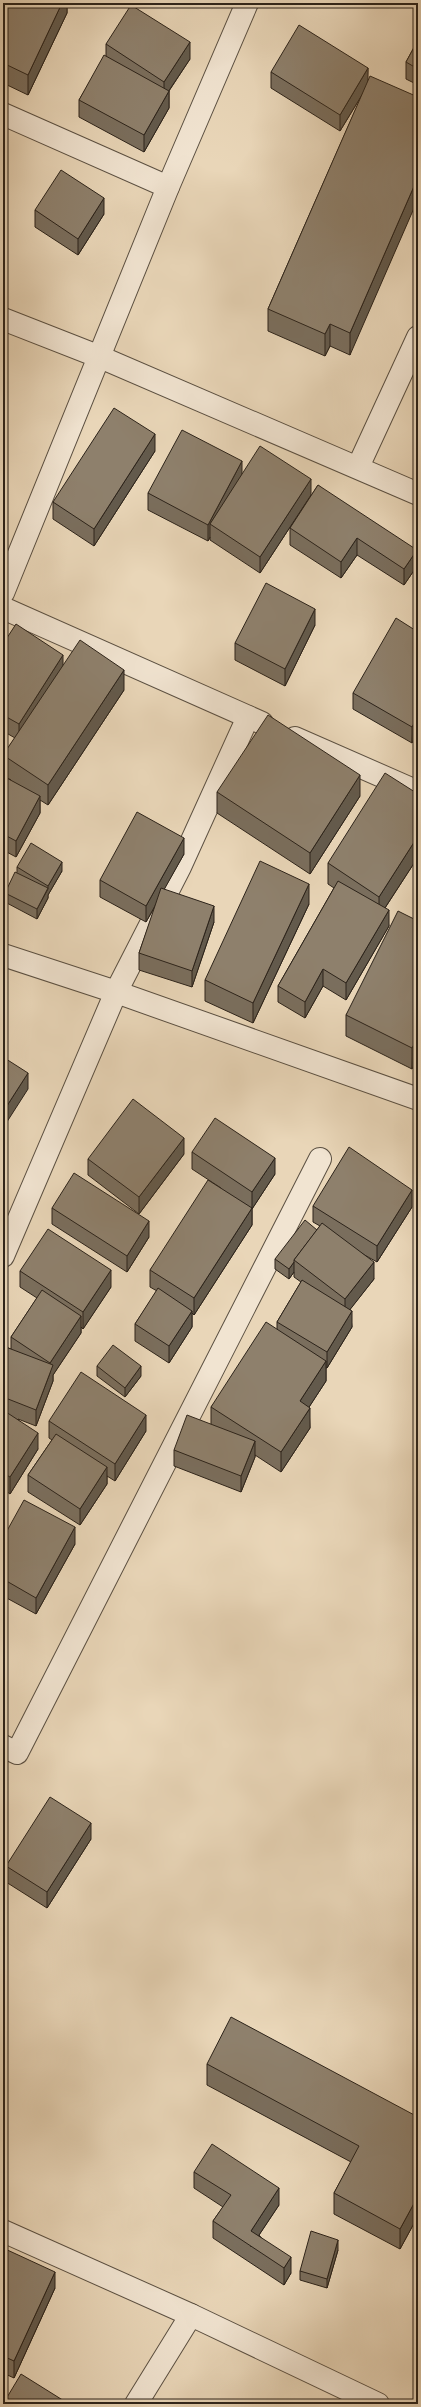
<svg xmlns="http://www.w3.org/2000/svg" width="421" height="2407" font-family="'EB Garamond',serif">
<rect width="100%" height="100%" fill="#e9d6b8"/>
<filter id="stains"><feTurbulence type="fractalNoise" baseFrequency=".005" numOctaves="4"/><feColorMatrix values="0 0 0 0 .2 0 0 0 0 .09 0 0 0 0 .02 0 0 0 .5 -.17"/></filter>
<radialGradient id="worn" r=".72"><stop offset=".6" stop-color="#630" stop-opacity="0"/><stop offset="1" stop-color="#630" stop-opacity=".3"/></radialGradient>
<g fill="none" stroke-linecap="round" stroke-linejoin="round">
<!-- street casing -->
<g stroke="#5b5042" stroke-width="24">
<g id="street">
<path d="M3 114 168 187"/>
<path d="M3 319 100 357 418 494"/>
<path d="M358 467 418 337"/>
<path d="M3 593 168 187 247 3"/>
<path d="M3 608 262 723"/>
<path d="M295 738 418 792"/>
<path d="M3 955 116 992 418 1099"/>
<path d="M3 1256 116 992 180 867 248 717"/>
<path d="M3 1746 17 1753 320 1159"/>
<path d="M3 2231 191 2315 378 2404"/>
<path d="M136 2404 191 2315"/>
</g>
</g>
<!-- street -->
<use href="#street" stroke="#f1e4d1" stroke-width="22"/>
</g>
<!-- wall -->
<g fill="#7a6e5d" stroke="#2c231a">
<path d="M3 3H67V13L28 95 3 83Z"/>
<path d="M418 40V85L406 79V62Z"/>
<path d="M106 44 190 59 169 91V108L144 152 79 117V100L106 56Z"/>
<path d="M368 68 350 355 330 346 325 356 268 331V309L362 95 340 131 271 88V72Z"/>
<path d="M35 210 104 214 78 255 35 227Z"/>
<path d="M155 451 94 546 53 519V502Z"/>
<path d="M242 475 311 495 260 573 210 540V537L208 541 148 510V493Z"/>
<path d="M318 485 417 566 404 585 357 555 341 578 290 545V528Z"/>
<path d="M315 625 285 686 235 660V643Z"/>
<path d="M418 632 412 743 353 709V693Z"/>
<path d="M3 644 63 666 124 690 48 805 40 800V813L16 857 3 850V776L11 780 3 776V755L15 738 3 731Z"/>
<path d="M217 792 360 796 310 874 217 813Z"/>
<path d="M418 794V857L385 908 389 926 346 1000 323 986 305 1018 278 1002V986L334 888 328 884V863Z"/>
<path d="M184 854 164 889 214 922 192 987 139 970V953L156 905 146 922 100 897V880Z"/>
<path d="M17 867 62 871 48 895V898L37 919 5 902V893L17 872Z"/>
<path d="M309 904 253 1023 205 1001V980Z"/>
<path d="M418 921 412 1069 346 1036V1015Z"/>
<path d="M192 1152 275 1174 252 1209V1225L194 1315 192 1313V1327L169 1363 135 1341V1324L157 1291 150 1287V1270L221 1188 192 1169Z"/>
<path d="M184 1154 139 1214 88 1175V1159Z"/>
<path d="M313 1206 412 1207 377 1262 361 1253 374 1279 350 1309 352 1327 327 1368H326V1381L309 1407 310 1428 281 1472 255 1455V1457L241 1492 174 1466V1450L211 1424V1407L277 1329V1322L301 1282 294 1277V1272L289 1279 275 1269V1259L317 1230 320 1226 313 1222Z"/>
<path d="M52 1208 149 1237 127 1272 52 1224Z"/>
<path d="M20 1271 111 1287 83 1329 81 1327V1333L53 1375V1381L36 1426 18 1419 38 1449 10 1494 3 1489V1346L11 1349V1337L37 1298 20 1287Z"/>
<path d="M97 1366 141 1376 125 1397 97 1376Z"/>
<path d="M49 1421 146 1431 115 1481 107 1476V1484L80 1525 28 1492V1475L52 1440 49 1438Z"/>
<path d="M3 1538 75 1544 36 1614 3 1596Z"/>
<path d="M91 1839 47 1908 6 1882V1866Z"/>
<path d="M207 2064 418 2117V2216L400 2249 334 2214V2193L351 2162 207 2085Z"/>
<path d="M194 2172 279 2205 259 2235 291 2273 284 2285 213 2238V2221L223 2207 194 2188Z"/>
<path d="M3 2248 55 2288 14 2378 3 2373Z"/>
<path d="M338 2250 327 2288 300 2280V2271Z"/>
</g>
<!-- shaded-wall -->
<g fill="#635a4c" stroke="#2c231a">
<path d="M62 3H67V13L28 95V75Z"/>
<path d="M190 42V59L164 98V82Z"/>
<path d="M368 68V85L340 131V115Z"/>
<path d="M169 91V108L144 152V135Z"/>
<path d="M418 177V199L350 355V333Z"/>
<path d="M104 198V214L78 255V239Z"/>
<path d="M330 324V346L325 356V334Z"/>
<path d="M155 434V451L94 546V529Z"/>
<path d="M242 461V478L210 524V537L208 541V525Z"/>
<path d="M311 479V495L260 573V557Z"/>
<path d="M357 538V555L341 578V562Z"/>
<path d="M417 550V566L404 585V569Z"/>
<path d="M315 609V625L285 686V669Z"/>
<path d="M63 655V672L19 741V724Z"/>
<path d="M124 670V690L48 805V785Z"/>
<path d="M418 716V732L412 743V727Z"/>
<path d="M360 775V796L310 874V853Z"/>
<path d="M40 796V813L16 857V841Z"/>
<path d="M418 836V857L379 917V897Z"/>
<path d="M184 838V854L146 922V906Z"/>
<path d="M62 862V871L48 895V898L37 919V909L48 889V886Z"/>
<path d="M309 884V904L253 1023V1003Z"/>
<path d="M214 906V922L192 987V971Z"/>
<path d="M389 910V926L346 1000V983Z"/>
<path d="M323 969V986L305 1018V1002Z"/>
<path d="M418 1037V1057L412 1069V1048Z"/>
<path d="M28 1073V1089L3 1128V1112Z"/>
<path d="M184 1138V1154L139 1214V1197Z"/>
<path d="M275 1158V1174L252 1209V1192Z"/>
<path d="M412 1190V1207L377 1262V1246Z"/>
<path d="M252 1208V1225L194 1315V1298Z"/>
<path d="M149 1221V1237L127 1272V1256Z"/>
<path d="M294 1262V1272L289 1279V1269Z"/>
<path d="M374 1262V1279L345 1316V1299Z"/>
<path d="M111 1270V1287L83 1329V1312Z"/>
<path d="M192 1311V1327L169 1363V1346Z"/>
<path d="M352 1311V1327L327 1368V1352Z"/>
<path d="M81 1316V1333L53 1375V1381L36 1426V1410L50 1373V1363Z"/>
<path d="M326 1361V1381L300 1421V1401Z"/>
<path d="M141 1366V1376L125 1397V1388Z"/>
<path d="M310 1408V1428L281 1472V1452Z"/>
<path d="M146 1415V1431L115 1481V1464Z"/>
<path d="M38 1433V1449L10 1494V1477Z"/>
<path d="M255 1441V1457L241 1492V1476Z"/>
<path d="M107 1467V1484L80 1525V1509Z"/>
<path d="M75 1527V1544L36 1614V1598Z"/>
<path d="M91 1823V1839L47 1908V1892Z"/>
<path d="M279 2188V2205L251 2247V2231Z"/>
<path d="M418 2196V2216L400 2249V2229Z"/>
<path d="M338 2240V2250L327 2288V2279Z"/>
<path d="M291 2257V2273L284 2285V2268Z"/>
<path d="M55 2272V2288L14 2378V2361Z"/>
</g>
<!-- building -->
<g fill="#8e806c" stroke="#2c231a">
<path d="M3 3H62L28 75 3 63Z"/>
<path d="M131 5 190 42 164 82 106 44Z"/>
<path d="M299 25 368 68 340 115 271 72Z"/>
<path d="M418 40V69L406 62Z"/>
<path d="M104 55 169 91 144 135 79 100Z"/>
<path d="M370 76 418 97V177L350 333 330 324 325 334 268 309Z"/>
<path d="M61 170 104 198 78 239 35 210Z"/>
<path d="M114 408 155 434 94 529 53 502Z"/>
<path d="M182 430 242 461 208 525 148 493Z"/>
<path d="M260 446 311 479 260 557 210 524Z"/>
<path d="M318 485 417 550 404 569 357 538 341 562 290 528Z"/>
<path d="M266 583 315 609 285 669 235 643Z"/>
<path d="M396 618 418 632V716L412 727 353 693Z"/>
<path d="M16 624 63 655 19 724 3 715V644Z"/>
<path d="M80 640 124 670 48 785 3 755Z"/>
<path d="M268 715 360 775 310 853 217 792Z"/>
<path d="M385 773 418 794V836L379 897 328 863Z"/>
<path d="M3 776 40 796 16 841 3 834Z"/>
<path d="M137 812 184 838 146 906 100 880Z"/>
<path d="M31 843 62 862 48 886 17 867Z"/>
<path d="M260 861 309 884 253 1003 205 980Z"/>
<path d="M15 872 48 888 37 909 5 893Z"/>
<path d="M338 881 389 910 346 983 323 969 305 1002 278 986Z"/>
<path d="M161 888 214 906 192 971 139 953Z"/>
<path d="M398 911 418 921V1037L412 1048 346 1015Z"/>
<path d="M3 1057 28 1073 3 1112Z"/>
<path d="M133 1099 184 1138 139 1197 88 1159Z"/>
<path d="M215 1118 275 1158 252 1192 192 1152Z"/>
<path d="M349 1147 412 1190 377 1246 313 1206Z"/>
<path d="M74 1173 149 1221 127 1256 52 1208Z"/>
<path d="M208 1180 252 1208 194 1298 150 1270Z"/>
<path d="M305 1220 317 1230 294 1260V1262L289 1269 275 1259Z"/>
<path d="M322 1223 374 1262 345 1299 294 1260Z"/>
<path d="M48 1229 111 1270 83 1312 20 1271Z"/>
<path d="M302 1280 352 1311 327 1352 277 1322Z"/>
<path d="M158 1288 192 1311 169 1346 135 1324Z"/>
<path d="M42 1290 81 1316 50 1363 11 1337Z"/>
<path d="M266 1322 326 1361 300 1401 310 1408 281 1452 211 1407Z"/>
<path d="M113 1345 141 1366 125 1388 97 1366Z"/>
<path d="M3 1346 53 1365 36 1410 3 1397Z"/>
<path d="M81 1372 146 1415 115 1464 49 1421Z"/>
<path d="M3 1410 38 1433 10 1477 3 1473Z"/>
<path d="M187 1415 255 1441 241 1476 174 1450Z"/>
<path d="M56 1434 107 1467 80 1509 28 1475Z"/>
<path d="M24 1500 75 1527 36 1598 3 1579V1538Z"/>
<path d="M50 1797 91 1823 47 1892 6 1866Z"/>
<path d="M231 2017 418 2117V2196L400 2229 334 2193 359 2146 207 2064Z"/>
<path d="M212 2144 279 2188 251 2231 291 2257 284 2268 213 2221 231 2195 194 2172Z"/>
<path d="M311 2231 338 2240 327 2279 300 2271Z"/>
<path d="M3 2248 55 2272 14 2361 3 2356Z"/>
<path d="M21 2374 69 2404H3Z"/>
</g>
<!-- margin -->
<rect width="421" height="2407" fill="none" stroke="#e9d6b8" stroke-width="16"/>
<rect x="4" y="4" width="413" height="2399" fill="none" stroke="#2c231a" stroke-width="2"/>
<rect x="8" y="8" width="405" height="2391" fill="none" stroke="#2c231a"/>
<rect width="100%" height="100%" filter="url(#stains)"/>
<rect width="100%" height="100%" fill="url(#worn)"/>
</svg>
